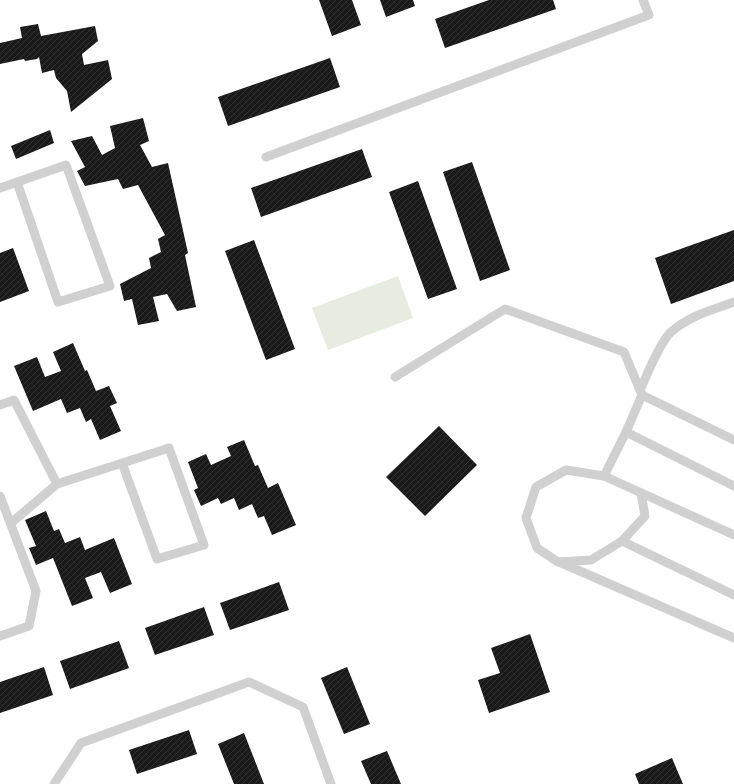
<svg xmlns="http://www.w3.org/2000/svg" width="734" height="784" font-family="Jost,sans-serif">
<defs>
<pattern id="building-hatch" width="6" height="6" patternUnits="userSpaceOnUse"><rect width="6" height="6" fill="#1a1a1a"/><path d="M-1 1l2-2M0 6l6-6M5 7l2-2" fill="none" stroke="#333"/></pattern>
</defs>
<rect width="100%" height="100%" fill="#fff"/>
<!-- grass -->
<path fill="#e6ecdf" d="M398 276 413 318 328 350 312 308Z"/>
<!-- building -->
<g fill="url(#building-hatch)">
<path d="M319 0H352L361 25 332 36Z"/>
<path d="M380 0H413L415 6 386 17Z"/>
<path d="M489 0H553L556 9 445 48 435 19Z"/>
<path d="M38 24 41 36 95 26 98 41 82 54 84 65 108 60 112 79 71 112 67 91 56 78 54 70 42 73 39 57 37 59 25 61 24 59 0 64V43L22 38 20 27Z"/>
<path d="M330 58 340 87 228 126 218 97Z"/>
<path d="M143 118 149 141 140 145 152 167 168 163 188 253 185 255 196 307 177 311 167 294 153 297 159 321 138 325 132 299 124 301 120 284 151 268 149 258 161 252 158 239 165 235 138 185 123 189 118 179 85 186 77 171 85 167 71 141 92 136 102 155 115 148 110 126Z"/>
<path d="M50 130 54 143 16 159 11 146Z"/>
<path d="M362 149 372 177 261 217 251 188Z"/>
<path d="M472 162 510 270 480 281 443 172Z"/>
<path d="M418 181 457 289 428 299 389 192Z"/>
<path d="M734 230V281L671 304 655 258Z"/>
<path d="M254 240 295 349 266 360 225 251Z"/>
<path d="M13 248 29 291 0 302V253Z"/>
<path d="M73 343 85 371 87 370 96 391 109 386 117 403 110 406 121 431 100 440 91 419 86 422 80 408 67 413 61 399 33 411 14 366 37 357 45 377 61 371 53 352Z"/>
<path d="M439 426 477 465 425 516 386 477Z"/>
<path d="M244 440 255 466 258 465 268 488 278 483 296 525 272 535 264 516 258 518 252 504 239 510 234 498 221 504 218 498 201 506 194 490 198 488 188 462 206 454 211 465 231 456 227 447Z"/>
<path d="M46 511 54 531 59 529 65 543 80 537 85 550 114 538 132 584 110 593 101 572 85 578 93 598 72 606 53 558 36 565 29 548 36 546 25 520Z"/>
<path d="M279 582 289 610 230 630 220 603Z"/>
<path d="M204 607 214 635 155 655 145 628Z"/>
<path d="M530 634 550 692 489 713 478 680 500 673 491 648Z"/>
<path d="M119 641 129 668 70 689 60 661Z"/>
<path d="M44 667 53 695 0 713V682Z"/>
<path d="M347 667 370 724 344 734 321 678Z"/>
<path d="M189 730 197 754 137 774 129 750Z"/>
<path d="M244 733 264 784H234L218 744Z"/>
<path d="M387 751 401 784H371L361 761Z"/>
<path d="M672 758 683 784H639L635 774Z"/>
</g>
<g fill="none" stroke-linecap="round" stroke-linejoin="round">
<!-- service -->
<g stroke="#d0d0d0" stroke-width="9">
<path d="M266 157 649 15 643 0"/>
<path d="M0 188 66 165 110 286 58 302 17 182"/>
<path d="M395 377 505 309 624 352 642 395"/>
<path d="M640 390C647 375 659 344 670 333 688 316 712 310 734 302"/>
<path d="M0 405 14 400 57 484 169 448 204 545 157 559 122 463"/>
<path d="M626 432 642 395 734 440"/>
<path d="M604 476 626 432 734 486"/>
<path d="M0 496 36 591 29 626 0 636"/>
<path d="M11 523 57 484"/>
<path d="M734 535 604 476 566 470 536 487 526 518 537 548 558 562 591 560 622 541 734 595"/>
<path d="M622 541 645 516 641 493"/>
<path d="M559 562 734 638"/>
<path d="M54 784 81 743 249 682 303 707 331 784"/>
</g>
</g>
</svg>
